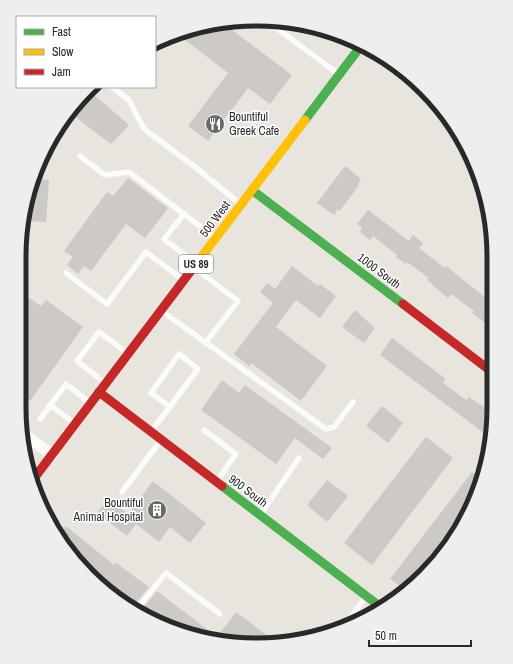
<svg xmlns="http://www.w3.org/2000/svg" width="513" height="664" font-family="'Archivo Narrow',sans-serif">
<rect width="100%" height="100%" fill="#e8e4de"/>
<!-- building -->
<g fill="#cdcac5">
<path d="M210 24H224L292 75 270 104 248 88 208 141 188 126 228 73 180 36Z"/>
<path d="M91 92 129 125 111 144 74 116Z"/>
<path d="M345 166 361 179 358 184 359 185 340 211 338 209 334 215 317 203Z"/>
<path d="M128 178 168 208 145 238 126 224 91 271 84 266 78 274 67 265 73 257 64 251 107 192 113 196Z"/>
<path d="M35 179 49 180 46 222 23 221 27 195Z"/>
<path d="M368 210 409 241 413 235 423 243 419 248 445 268 446 266 492 303V328L472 313 474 311 451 294 448 298 432 285 433 284 427 280 429 278 407 262 406 264 396 257 397 255 373 236 370 240 360 232 362 228 357 224Z"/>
<path d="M292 266 318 286 320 284 336 296 320 318 296 300 276 327 327 366 301 401 251 363 249 366 234 354 273 303 260 292 267 283 275 289Z"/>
<path d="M29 298 41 306 46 300 83 327 30 401 19 393V337L25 328 23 327 25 323 19 319V311Z"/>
<path d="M355 310 375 328 364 343 342 327Z"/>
<path d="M392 338 446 379 443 383 466 400 469 397 488 410 485 414 492 419V439L380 355Z"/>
<path d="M222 380 239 393 245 385 332 448 323 459 295 438 276 464 201 410Z"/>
<path d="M382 406 403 423 388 443 366 426Z"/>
<path d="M426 437 453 458 372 565 344 543Z"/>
<path d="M472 472 481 479 476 498 454 539 404 589 390 579Z"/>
<path d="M327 480 348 496 327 522 307 505Z"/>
<path d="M153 481 206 523 190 543 170 527 159 542 136 524 127 536 97 513 108 498 128 514Z"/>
<path d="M66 526 114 565 116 563 149 587 132 608 89 576 58 536Z"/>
<path d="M157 591 217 637 236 612 276 642 257 645 195 637 138 614Z"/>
</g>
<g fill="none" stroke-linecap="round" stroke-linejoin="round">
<!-- lane -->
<g stroke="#fcfbfa" stroke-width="5.5">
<path d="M271 24 337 73"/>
<path d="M112 87 129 100 143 127 148 132 195 167 239 203"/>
<path d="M80 156 105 175 129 172 214 237"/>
<path d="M184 214 164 239 194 262"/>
<path d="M196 269 238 301 205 343"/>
<path d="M66 273 107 304 146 252 182 279"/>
<path d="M163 312 326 429 334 427 353 402"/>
<path d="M104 382 77 361 99 332 126 352"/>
<path d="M50 405 74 423"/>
<path d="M40 419 66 384 89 402"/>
<path d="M204 430 236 454 217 481"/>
<path d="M151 432 198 369 179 354 151 393 170 407"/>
<path d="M122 492 161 440"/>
<path d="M260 515 299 458"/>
<path d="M135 611 166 573 220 614"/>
<path d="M344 627 366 596"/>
</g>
<!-- street -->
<path stroke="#fcfbfa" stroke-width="11" d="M22 433 52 455"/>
<!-- fast -->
<g stroke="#4caf50" stroke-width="9">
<path d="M305 120 360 47"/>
<path d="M252 190 403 304"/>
<path d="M222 486 382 608"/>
</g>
<!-- slow -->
<path stroke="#ffc107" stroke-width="9" d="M193 268 305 120"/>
<!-- jam -->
<g stroke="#c62828" stroke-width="9">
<path d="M403 304 492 372"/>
<path d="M99 392 222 486"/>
<path d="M32 481 193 268"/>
</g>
</g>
<!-- icons -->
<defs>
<g id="restaurant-disc" transform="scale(1)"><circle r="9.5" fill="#6c6a68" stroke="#fff"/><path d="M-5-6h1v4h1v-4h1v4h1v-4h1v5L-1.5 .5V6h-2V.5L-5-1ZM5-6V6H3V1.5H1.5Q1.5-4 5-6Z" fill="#fff"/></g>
<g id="building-disc" transform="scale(1)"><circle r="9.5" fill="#6c6a68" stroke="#fff"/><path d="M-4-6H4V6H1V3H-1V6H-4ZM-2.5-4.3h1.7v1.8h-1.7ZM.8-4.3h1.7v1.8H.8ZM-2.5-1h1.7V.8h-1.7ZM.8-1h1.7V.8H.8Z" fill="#fff"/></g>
</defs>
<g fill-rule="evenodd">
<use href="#restaurant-disc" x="215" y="124"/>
<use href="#building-disc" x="157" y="510"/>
</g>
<g text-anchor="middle" stroke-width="3" stroke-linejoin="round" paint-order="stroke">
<!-- shield labels -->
<rect fill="#fff" stroke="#696969" stroke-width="1" x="179" y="255" width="34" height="18" rx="3"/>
<g font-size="11" font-weight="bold" fill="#292929">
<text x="196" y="268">US 89</text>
</g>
<!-- poi labels -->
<g font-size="12" fill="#292929" stroke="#fff" text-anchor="start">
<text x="229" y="121">Bountiful<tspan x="229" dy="14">Greek Cafe</tspan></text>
<text x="143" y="507" text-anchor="end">Bountiful<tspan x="143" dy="14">Animal Hospital</tspan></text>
</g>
<!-- street labels -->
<g font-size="12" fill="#292929" stroke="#fff">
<text transform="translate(215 219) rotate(-53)" y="4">500 West</text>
<text transform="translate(379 271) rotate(37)" y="4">1000 South</text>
<text transform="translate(248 491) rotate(37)" y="4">900 South</text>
</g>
</g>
<!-- crop -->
<path d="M0 0H513V664H0ZM256 26H257A230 230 0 0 1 487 256V408A230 230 0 0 1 257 638H256A230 230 0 0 1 26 408V256A230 230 0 0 1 256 26Z" fill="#eee" fill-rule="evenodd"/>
<path fill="none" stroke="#292929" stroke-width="5" d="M256 26H257A230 230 0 0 1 487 256V408A230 230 0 0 1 257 638H256A230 230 0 0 1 26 408V256A230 230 0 0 1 256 26Z"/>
<!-- legend -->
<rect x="16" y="16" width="140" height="72" fill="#ffffff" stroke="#a9a9a9"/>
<rect x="24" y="29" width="20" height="6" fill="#4caf50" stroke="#a9a9a9"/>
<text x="52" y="36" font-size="12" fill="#292929">Fast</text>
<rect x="24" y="49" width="20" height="6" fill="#ffc107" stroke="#a9a9a9"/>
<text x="52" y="56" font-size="12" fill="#292929">Slow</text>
<rect x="24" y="69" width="20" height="6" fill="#c62828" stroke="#a9a9a9"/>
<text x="52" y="76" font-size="12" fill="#292929">Jam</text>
<!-- scale -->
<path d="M369 640v6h102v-6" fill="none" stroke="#292929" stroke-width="2"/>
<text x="375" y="640" font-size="12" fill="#292929" stroke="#ffffff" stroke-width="3" paint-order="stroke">50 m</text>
</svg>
